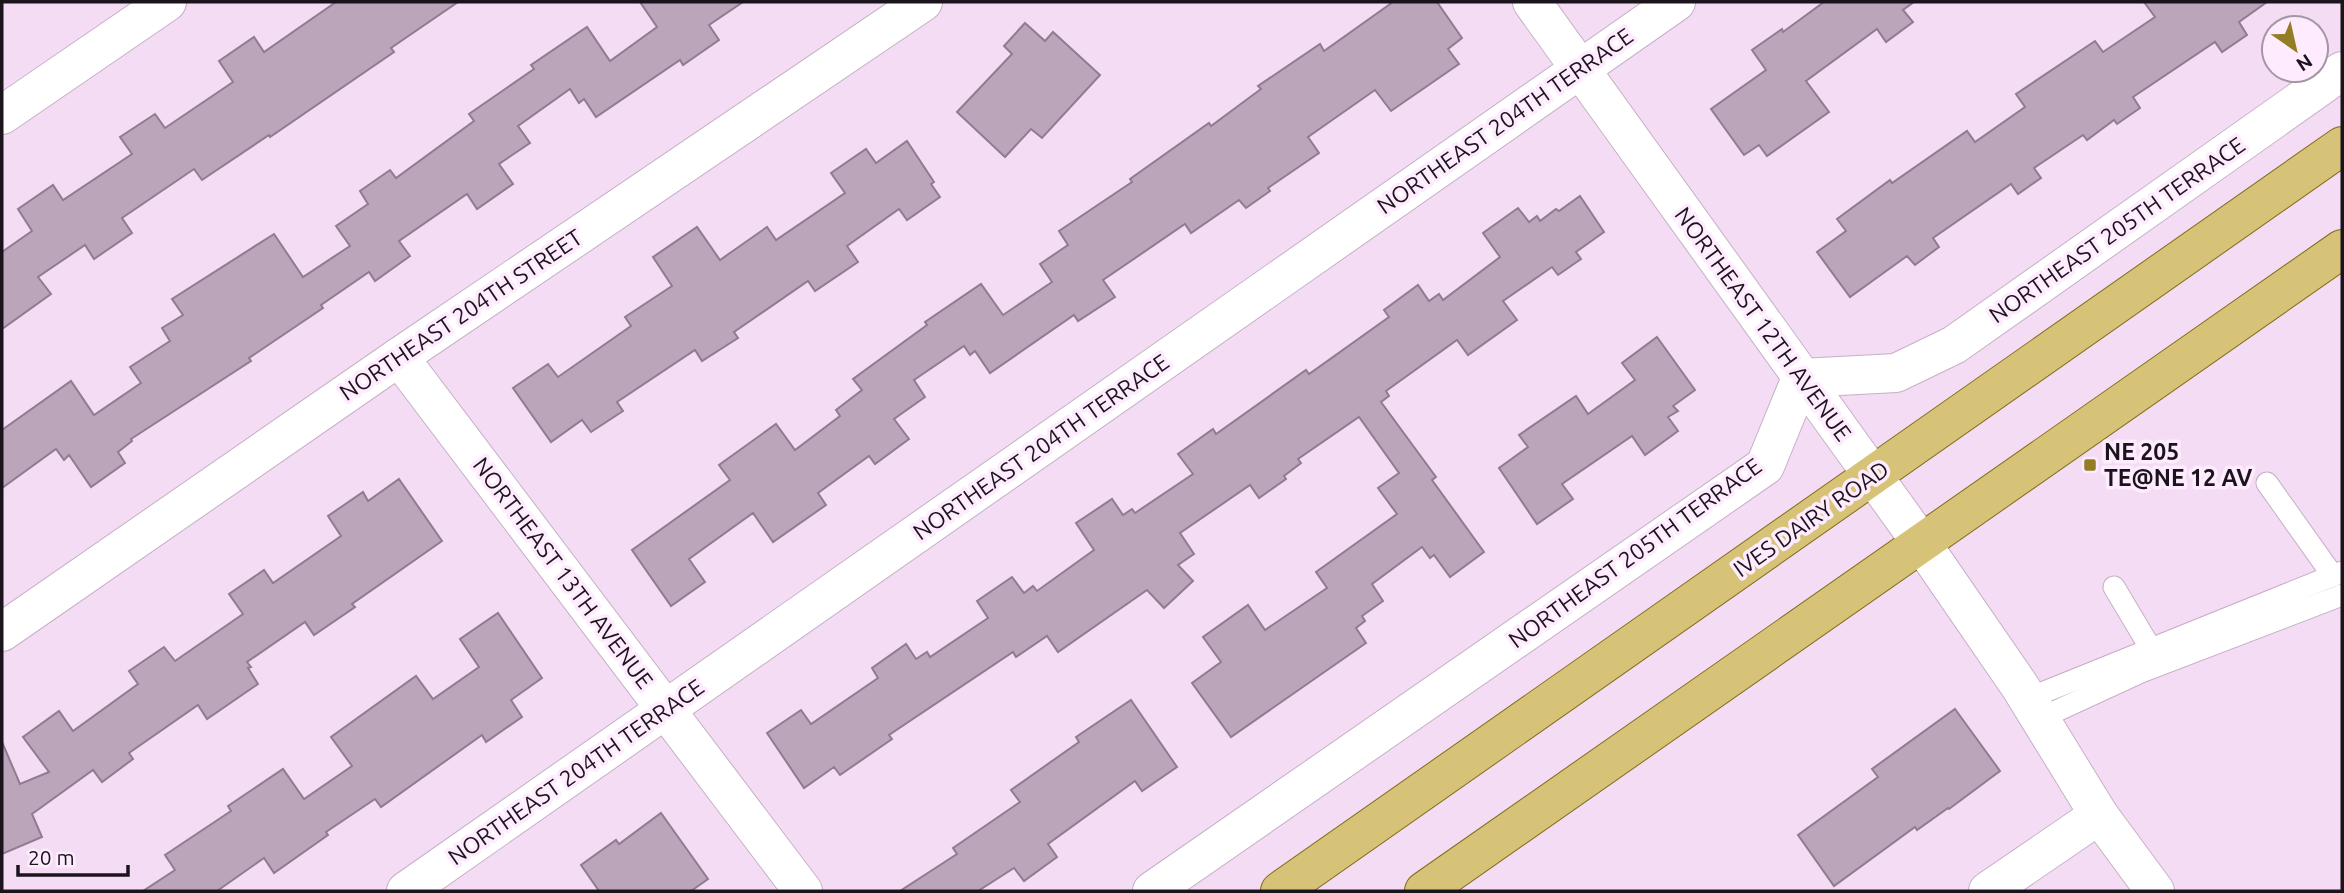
<svg xmlns="http://www.w3.org/2000/svg" width="2344" height="893" font-family="Ubuntu,sans-serif">
<rect width="100%" height="100%" fill="#f4ddf4"/>
<!-- building -->
<g fill="#bba5bb" stroke="#907b90" stroke-width="2">
<path d="M336 2H458L391 48 394 52 270 137 269 135 202 180 194 169 122 218 132 233 94 259 85 245 38 277 51 294 2 329V252L32 231 18 209 53 185 63 200 132 154 120 137 155 114 165 128 233 82 219 61 254 37 264 52Z"/>
<path d="M640 2H743L709 25 719 40 683 65 680 60 596 117 584 99 579 103 570 89 518 126 530 143 499 164 513 184 477 209 467 194 399 241 410 256 375 281 369 272 321 305 323 308 249 358 251 361 131 439 132 441 118 452 125 463 91 487 69 455 64 460 56 449 2 488V430L71 381 94 415 141 383 130 367 170 341 162 328 183 315 172 299 274 234 303 277 350 246 336 226 368 204 360 191 390 170 396 178 474 121 469 114 534 69 531 65 587 27 610 61 657 27Z"/>
<path d="M1393 2H1437L1462 38 1448 49 1459 64 1391 111 1375 90 1308 137 1319 153 1268 188 1270 191 1246 208 1239 200 1191 233 1185 224 1103 280 1115 297 1078 321 1074 315 990 373 975 351 970 355 964 346 914 380 925 397 894 419 909 439 875 464 869 456 818 493 826 505 773 542 753 513 689 559 705 582 671 606 632 550 730 480 719 465 776 424 795 450 840 416 836 410 862 390 853 379 927 325 925 322 981 284 1003 315 1052 282 1040 264 1068 245 1059 231 1132 182 1130 179 1209 123 1211 126 1261 89 1258 86 1320 44 1324 51Z"/>
<path d="M1824 2H1914L1903 10 1913 22 1886 42 1877 29 1806 81 1829 112 1767 156 1759 145 1744 155 1711 109 1766 70 1752 50 1782 29 1783 32Z"/>
<path d="M2144 2H2267L2239 22 2247 35 2222 52 2215 42 2133 97 2140 108 2117 124 2114 120 2087 140 2083 135 2034 168 2041 178 2018 194 2011 184 1933 238 1939 247 1915 265 1907 256 1850 297 1817 252 1846 231 1837 219 1890 180 1892 183 1967 131 1975 142 2025 107 2016 94 2095 41 2103 52 2155 17Z"/>
<path d="M1025 23 1045 41 1053 32 1100 75 1042 138 1031 129 1005 157 957 112 1012 54 1004 46Z"/>
<path d="M907 141 934 182 931 184 940 197 907 220 899 209 847 246 858 262 815 291 808 281 734 332 738 338 702 361 695 350 617 402 623 411 591 432 582 420 551 442 513 388 548 364 558 377 631 326 625 317 672 286 653 257 697 227 720 260 767 227 776 240 845 193 831 173 866 149 876 163Z"/>
<path d="M1580 196 1604 232 1576 252 1581 259 1558 275 1552 267 1503 301 1517 320 1468 355 1457 340 1386 391 1389 396 1381 402 1436 477 1432 480 1484 552 1450 577 1434 555 1430 558 1422 547 1372 584 1383 601 1362 616 1365 621 1356 628 1366 643 1231 737 1192 683 1221 662 1203 637 1248 605 1265 630 1327 588 1316 572 1397 514 1378 488 1399 473 1359 417 1298 459 1301 463 1284 476 1286 479 1259 498 1250 485 1180 533 1194 554 1178 565 1193 581 1164 608 1147 590 1058 652 1047 636 1016 657 1013 652 889 735 892 739 840 775 834 767 804 788 767 733 801 710 811 724 878 678 872 668 906 644 916 659 927 652 930 657 988 618 977 601 1012 577 1024 593 1033 586 1037 591 1094 550 1076 523 1112 499 1123 515 1132 509 1135 513 1193 474 1178 454 1213 429 1216 434 1306 370 1309 374 1389 317 1384 310 1418 285 1429 301 1439 294 1443 300 1500 257 1483 233 1518 208 1529 222 1537 216 1540 221 1556 209 1559 211Z"/>
<path d="M1657 337 1695 390 1673 406 1678 411 1668 417 1678 431 1645 455 1632 436 1562 484 1573 499 1537 524 1499 468 1528 447 1519 435 1576 396 1588 414 1635 380 1622 363Z"/>
<path d="M399 479 442 541 352 604 355 607 314 635 305 622 247 662 251 667 248 668 258 684 207 719 198 705 129 753 133 759 102 782 93 770 32 814 42 837 2 854V742L20 784 49 772 23 737 59 711 73 731 138 684 129 671 164 647 175 661 243 614 229 594 264 570 273 583 341 536 328 516 363 492 368 501Z"/>
<path d="M498 613 542 678 511 700 522 717 486 742 482 735 381 807 375 799 326 832 328 835 274 873 264 858 217 891H143L175 870 165 855 231 811 228 806 283 769 304 799 352 766 331 737 416 676 433 699 479 667 460 639Z"/>
<path d="M1131 700 1177 767 1142 791 1135 781 1048 844 1057 857 1024 881 1014 868 978 891H900L957 854 953 848 1020 802 1011 790 1079 742 1076 737Z"/>
<path d="M1955 709 2000 771 1949 809 1948 808 1917 830 1915 827 1834 886 1798 835 1878 777 1872 769Z"/>
<path d="M661 813 708 879 691 891H599L581 865 616 840 619 844Z"/>
</g>
<g fill="none" stroke-linecap="round" stroke-linejoin="round">
<!-- service casing -->
<g stroke="#c6b0c6" stroke-width="23">
<g id="service">
<path d="M2267 483 2333 576"/>
<path d="M2114 587 2151 649"/>
<path d="M2027 699 2342 572"/>
<path d="M2039 719 2141 672 2342 595"/>
</g>
</g>
<!-- minor casing -->
<g stroke="#c6b0c6" stroke-width="40">
<g id="minor">
<path d="M2 115 167 2"/>
<path d="M399 357 803 891"/>
<path d="M2 632 399 357 923 2"/>
<path d="M406 891 1676 2"/>
<path d="M1152 891 1765 466 1801 378 1896 373 1954 345 2342 71"/>
<path d="M1988 891 2099 815"/>
</g>
</g>
<!-- tertiary casing -->
<g stroke="#c6b0c6" stroke-width="40">
<path id="tertiary" d="M1532 2 1922 544 2021 688 2099 815 2155 891"/>
</g>
<!-- primary casing -->
<g stroke="#836c1c" stroke-width="40">
<g id="primary">
<path d="M1280 891 2342 146"/>
<path d="M1424 891 2342 249"/>
</g>
</g>
<!-- service -->
<use href="#service" stroke="#fff" stroke-width="21"/>
<!-- minor -->
<use href="#minor" stroke="#fff" stroke-width="38"/>
<!-- tertiary -->
<use href="#tertiary" stroke="#fff" stroke-width="38"/>
<!-- primary -->
<use href="#primary" stroke="#d6c377" stroke-width="38"/>
</g>
<!-- markers -->
<rect fill="#957d25" stroke="#feecfe" stroke-width="2.5" x="2083" y="458" width="14" height="14" rx="3.5"/>
<g text-anchor="middle" stroke-width="7" stroke-linejoin="round" paint-order="stroke">
<!-- street labels -->
<g font-size="23" fill="#1c141c" stroke="#feecfe">
<text transform="translate(1505 121) rotate(-35)" y="8">NORTHEAST 204TH TERRACE</text>
<text transform="translate(2117 230) rotate(-35)" y="8">NORTHEAST 205TH TERRACE</text>
<text transform="translate(461 315) rotate(-34)" y="8">NORTHEAST 204TH STREET</text>
<text transform="translate(1763 324) rotate(54)" y="8">NORTHEAST 12TH AVENUE</text>
<text transform="translate(1041 447) rotate(-35)" y="8">NORTHEAST 204TH TERRACE</text>
<text transform="translate(1811 519) rotate(-35)" y="8">IVES DAIRY ROAD</text>
<text transform="translate(1635 553) rotate(-36)" y="8">NORTHEAST 205TH TERRACE</text>
<text transform="translate(563 573) rotate(53)" y="8">NORTHEAST 13TH AVENUE</text>
<text transform="translate(576 772) rotate(-35)" y="8">NORTHEAST 204TH TERRACE</text>
</g>
<!-- poi labels -->
<g font-size="23" font-weight="bold" fill="#1c141c" stroke="#feecfe" text-anchor="start">
<text x="2104" y="460">NE 205<tspan x="2104" dy="26">TE@NE 12 AV</tspan></text>
</g>
</g>
<!-- border -->
<rect width="2344" height="893" fill="none" stroke="#1c141c" stroke-width="7"/>
<!-- north arrow -->
<g transform="translate(2295 49) rotate(146)"><circle r="33" fill="#feecfe" stroke="#a496a4" stroke-width="2"/>
<path d="M0-5L12 26L0 18L-12 26Z" fill="#957d25"/>
<text y="-10" font-size="19" font-weight="bold" text-anchor="middle" fill="#1c141c">N</text>
</g>
<!-- scale -->
<path d="M18 865v10h110v-10" fill="none" stroke="#1c141c" stroke-width="3.5"/>
<text x="28" y="865" font-size="21" fill="#1c141c" stroke="#feecfe" stroke-width="5" paint-order="stroke">20 m</text>
</svg>
